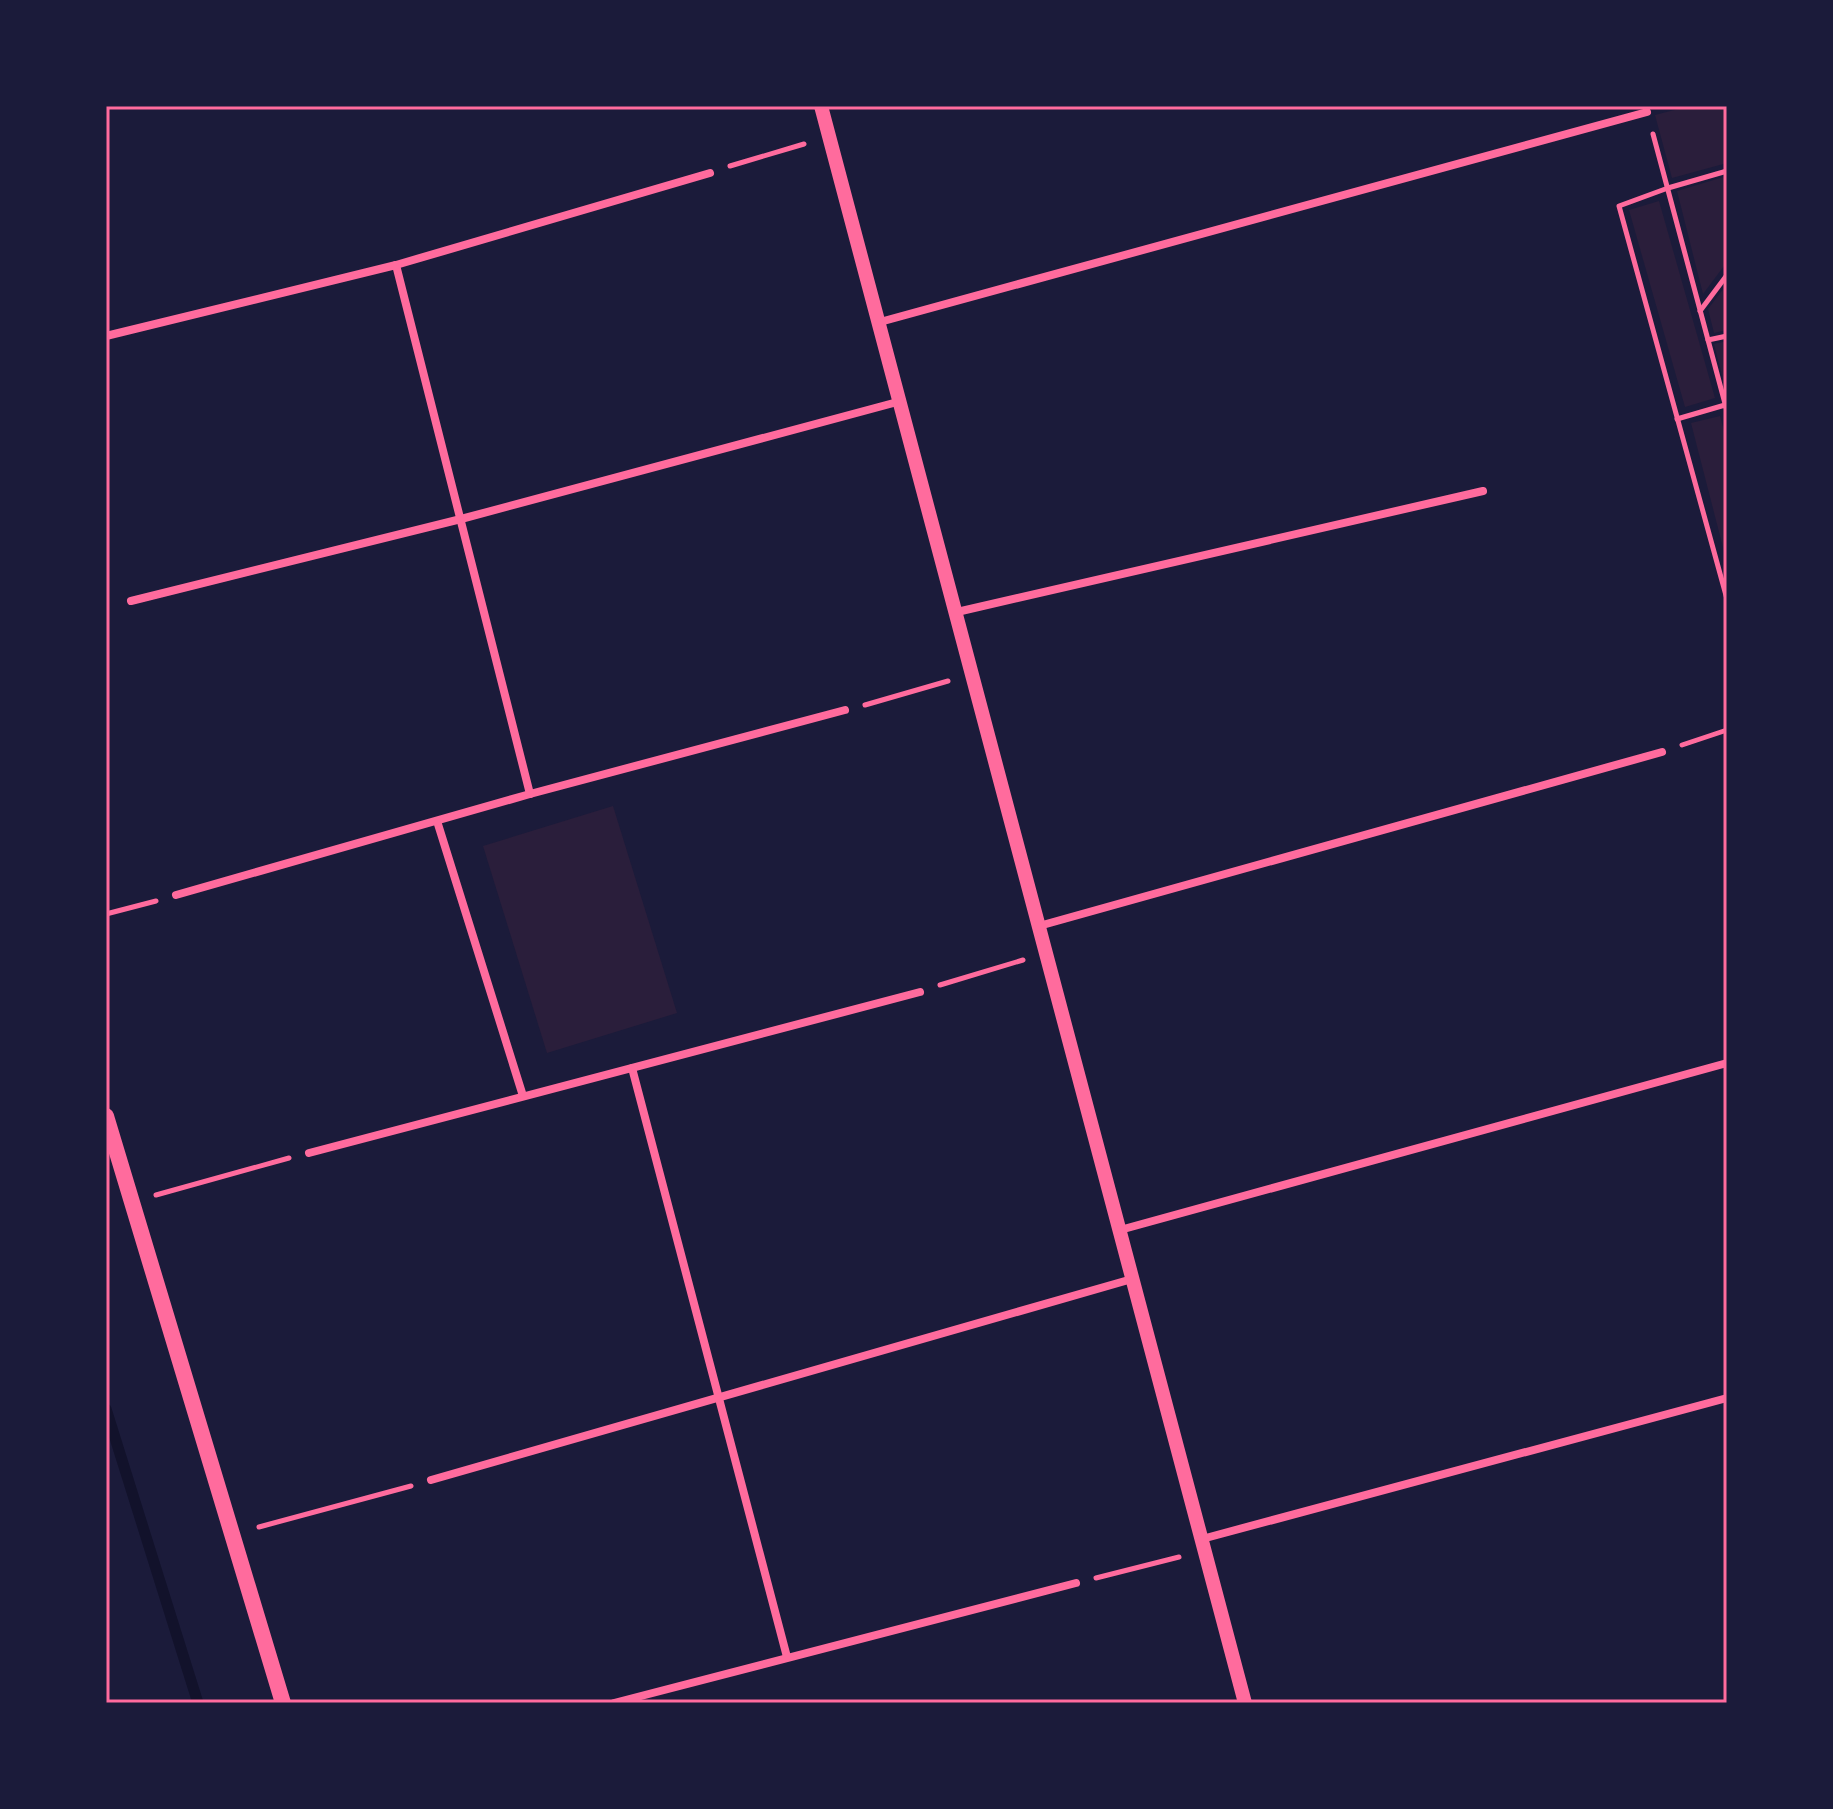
<svg xmlns="http://www.w3.org/2000/svg" width="1833" height="1809" font-family="'Fira Sans Condensed',sans-serif">
<rect width="100%" height="100%" fill="#1b1b3a"/>
<!-- green -->
<g fill="#2a1e3b">
<path d="M1690 106H1724L1727 117V163L1672 178 1655 115Z"/>
<path d="M1727 176V262L1703 294 1677 191Z"/>
<path d="M1659 201 1715 398 1685 407 1629 210Z"/>
<path d="M1727 284V330L1714 333 1708 309Z"/>
<path d="M1727 341V395L1714 344Z"/>
<path d="M1720 416 1727 442V563L1691 423Z"/>
<path d="M613 806 677 1013 547 1053 483 846Z"/>
</g>
<g fill="none" stroke-linecap="round" stroke-linejoin="round">
<!-- stream -->
<path stroke="#12122b" stroke-width="11" d="M106 1409 198 1703"/>
<!-- path -->
<g stroke="#ff6b9d" stroke-width="5">
<path d="M1653 134 1727 411"/>
<path d="M730 166 804 144"/>
<path d="M1727 171 1668 188 1619 206 1727 599"/>
<path d="M1700 311 1727 275"/>
<path d="M1708 340 1727 336"/>
<path d="M1677 419 1725 405"/>
<path d="M865 705 948 681"/>
<path d="M1682 745 1727 730"/>
<path d="M106 914 156 901"/>
<path d="M940 985 1023 960"/>
<path d="M156 1195 289 1158"/>
<path d="M259 1527 411 1486"/>
<path d="M1096 1578 1179 1557"/>
</g>
<!-- minor -->
<g stroke="#ff6b9d" stroke-width="8">
<path d="M396 265 530 794"/>
<path d="M880 322 1647 112"/>
<path d="M106 336 396 265 710 173"/>
<path d="M131 601 461 519 901 401"/>
<path d="M957 612 1483 491"/>
<path d="M437 821 523 1096"/>
<path d="M176 895 530 794 845 710"/>
<path d="M1039 926 1662 752"/>
<path d="M632 1068 787 1657"/>
<path d="M309 1153 920 992"/>
<path d="M1120 1230 1727 1063"/>
<path d="M431 1480 1132 1279"/>
<path d="M1202 1539 1727 1398"/>
<path d="M614 1703 1076 1583"/>
</g>
<!-- tertiary -->
<path stroke="#ff6b9d" stroke-width="14" d="M821 106 1245 1703"/>
<!-- secondary -->
<path stroke="#ff6b9d" stroke-width="16" d="M106 1116 283 1703"/>
</g>
<!-- border -->
<rect width="1833" height="1809" fill="none" stroke="#1b1b3a" stroke-width="216"/>
<rect x="108" y="108" width="1617" height="1593" fill="none" stroke="#ff6b9d" stroke-width="3"/>
</svg>
